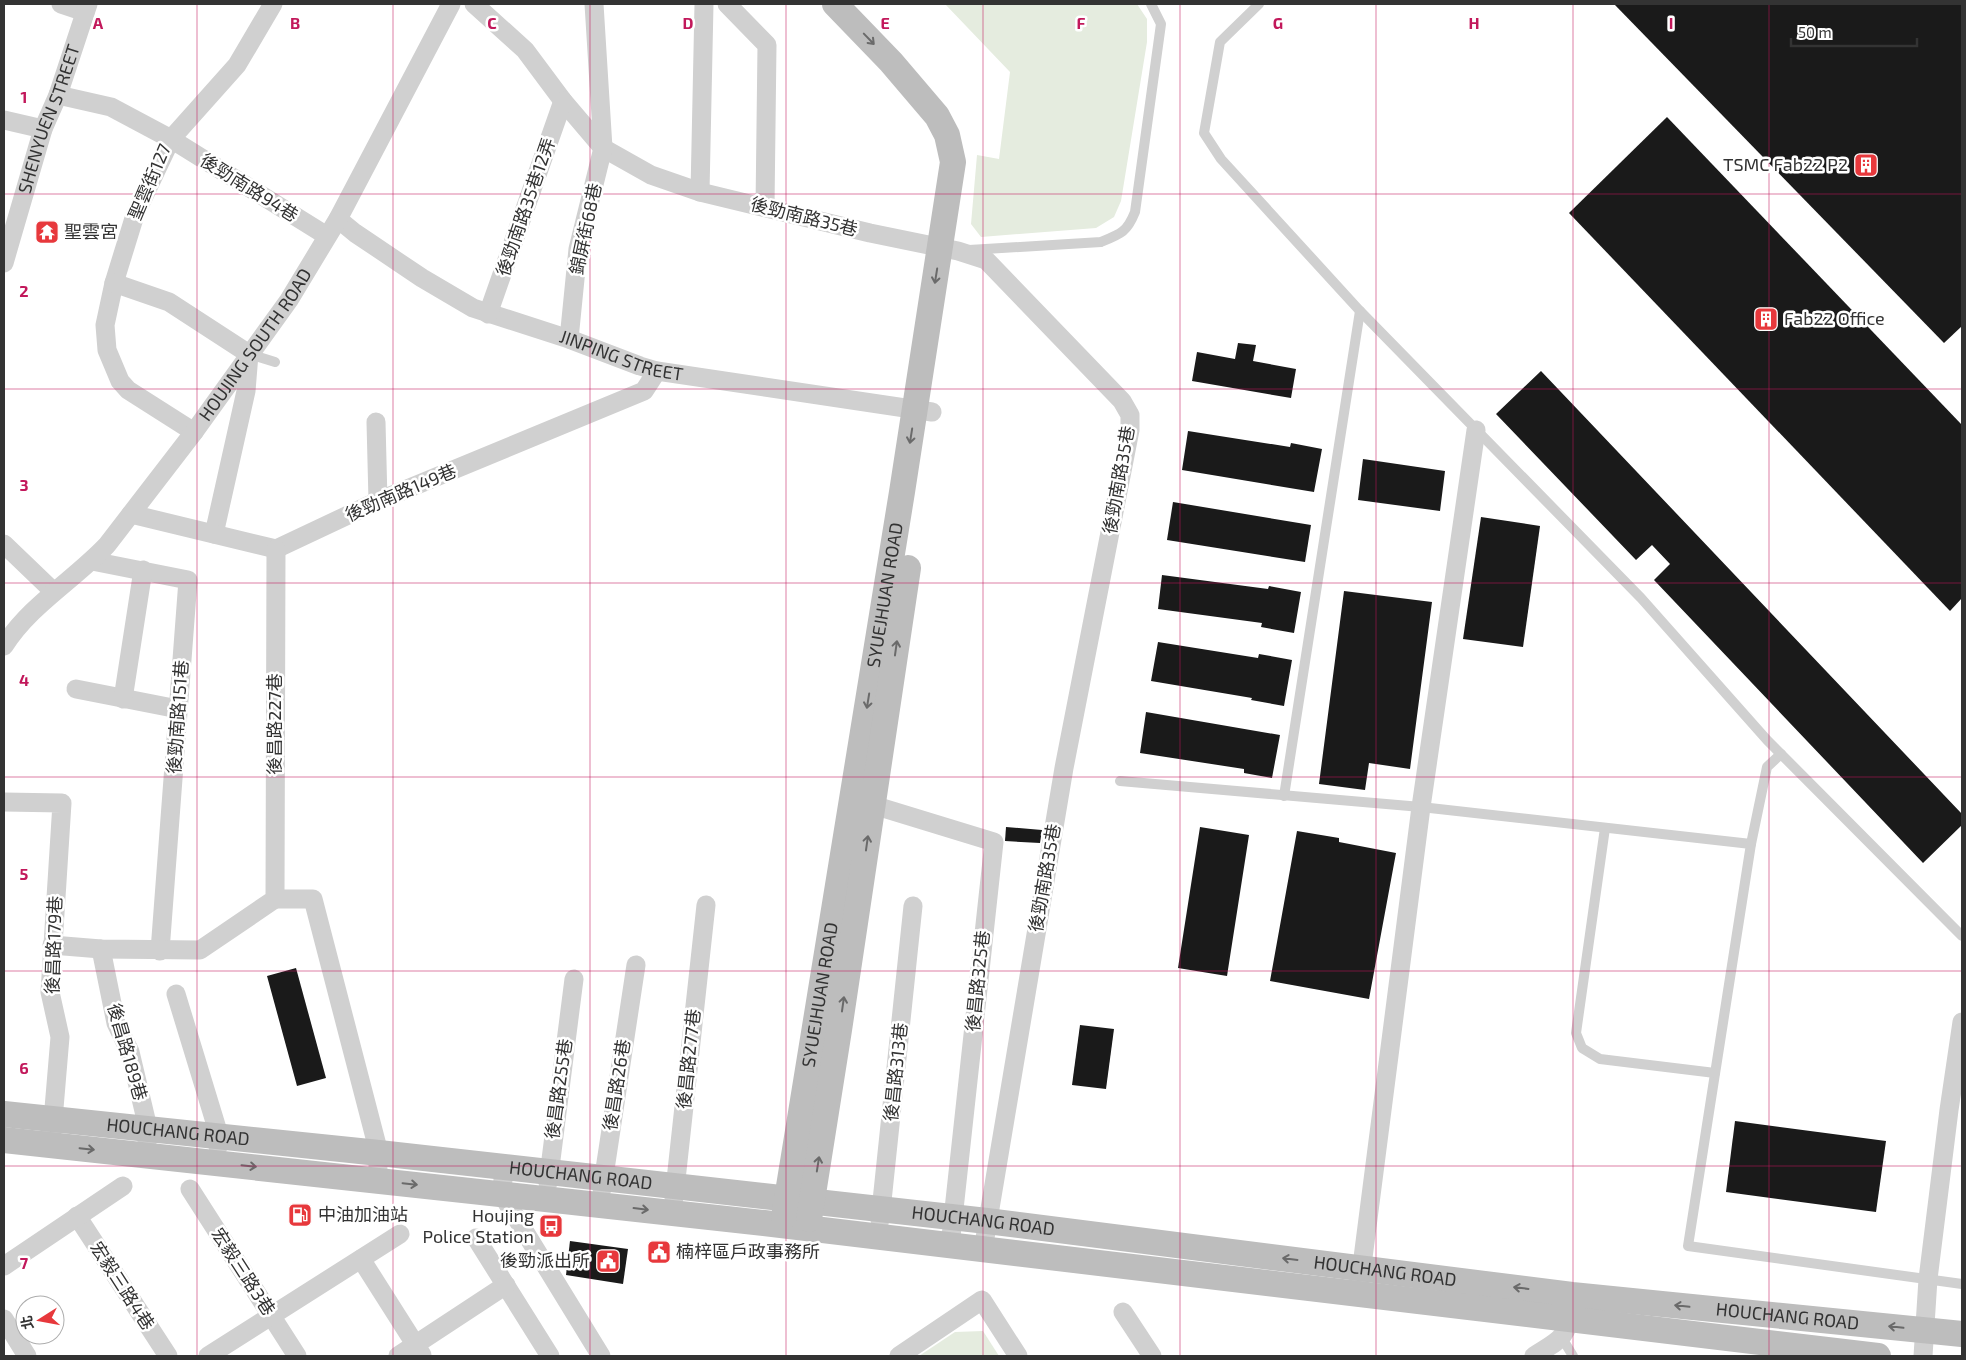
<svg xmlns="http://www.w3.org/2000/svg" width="1966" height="1360" font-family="'Exo 2','Noto Sans TC',sans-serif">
<rect width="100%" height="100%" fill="#fff"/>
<!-- green -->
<g fill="#e5ecdf">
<path d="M945 4H1137L1147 19V42L1121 201 1114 217 1096 228 981 237 971 224 977 155 999 159 1010 72Z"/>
<path d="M983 1331 999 1356H919L955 1332Z"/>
</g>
<!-- building -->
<g fill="#1a1a1a">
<path d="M1614 4H1962V326L1944 343Z"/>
<path d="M1667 117 1962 425V598L1950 611 1569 213Z"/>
<path d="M1238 343 1256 345 1253 361 1296 369 1291 398 1192 381 1197 352 1235 359Z"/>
<path d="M1541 371 1962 814V825L1923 863 1654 580 1670 564 1652 545 1636 560 1496 414Z"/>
<path d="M1188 431 1290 447 1291 443 1322 449 1314 492 1182 470Z"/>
<path d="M1363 459 1445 471 1440 511 1358 500Z"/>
<path d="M1173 502 1311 525 1305 562 1167 540Z"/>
<path d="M1481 517 1540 526 1523 647 1463 639Z"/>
<path d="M1162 575 1268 589 1269 586 1301 592 1294 633 1261 627 1262 623 1158 609Z"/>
<path d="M1344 591 1432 602 1410 769 1369 763 1365 790 1319 784Z"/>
<path d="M1158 642 1258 658 1259 654 1292 660 1284 706 1251 700 1252 698 1151 681Z"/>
<path d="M1146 712 1280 735 1272 778 1244 773V769L1140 753Z"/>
<path d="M1006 827 1042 830 1040 843 1005 841Z"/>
<path d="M1200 827 1249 835 1227 976 1178 968Z"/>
<path d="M1297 831 1339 838V842L1396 853 1369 999 1270 981Z"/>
<path d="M296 968 326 1078 297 1086 267 976Z"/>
<path d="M1080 1025 1114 1029 1106 1089 1072 1085Z"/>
<path d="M1735 1121 1886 1141 1876 1212 1726 1192Z"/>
<path d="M570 1241 628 1249 623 1284 566 1275Z"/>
</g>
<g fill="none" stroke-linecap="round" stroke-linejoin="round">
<!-- lane -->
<g stroke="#d0d0d0" stroke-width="10">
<path d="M1259 4 1220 42 1204 133 1221 159 1360 311 1641 598 1767 740 1962 936"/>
<path d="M969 250 1101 242C1121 234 1127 232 1135 212L1161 24 1151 4"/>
<path d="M249 354 275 362"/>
<path d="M1120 781 1421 807 1751 844 1688 1246 1962 1284"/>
<path d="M1284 796 1360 311"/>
<path d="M1605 828 1576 1033 1582 1048 1600 1059 1715 1073"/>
<path d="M1751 844 1767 767 1781 754"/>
<path d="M1562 1338 1573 1356"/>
</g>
<!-- street -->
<g stroke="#d0d0d0" stroke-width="19">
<path d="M61 4 85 12"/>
<path d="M273 4 237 65 171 139 327 236"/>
<path d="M474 4 525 50 563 101 603 148 651 175 700 192 870 233 958 251 986 260 1122 401 1130 415V430L1064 768 983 1250"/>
<path d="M727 4 767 45 765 207"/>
<path d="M58 95 111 107 171 139 135 215 114 283 105 325 107 350 120 381 128 390 194 432"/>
<path d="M4 120 43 129"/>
<path d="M700 192 704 4"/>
<path id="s1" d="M338 219 355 233 422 278 473 308 569 339 640 366 657 371 932 412"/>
<path id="s2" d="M4 263 43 129 58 95 88 4"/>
<path d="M114 283 169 302 249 354 246 391 214 534"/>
<path d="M488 314 563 101"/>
<path d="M569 339 578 249 603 148 594 4"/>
<path d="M376 422 378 501"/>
<path d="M131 514 276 549 378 501 644 391 657 371"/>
<path d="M4 544 54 592"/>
<path d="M92 561 188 580 160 951"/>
<path id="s3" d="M4 646C30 605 74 580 107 545L194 432 289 300 338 219 451 4"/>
<path d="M76 689 178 709"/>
<path d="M123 699 143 570"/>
<path d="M4 802 62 803 50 992 60 1037 52 1132"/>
<path d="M873 805 994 842 950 1246"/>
<path d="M275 899H313L379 1153 377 1180"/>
<path d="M52 945 101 949 200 950 275 899 276 549"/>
<path d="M101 949 116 1023 130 1052 148 1128 146 1155"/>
<path d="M176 994 219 1135 218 1147"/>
<path d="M505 1167 501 1193 601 1356"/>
<path d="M548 1183 574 979"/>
<path d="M190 1189 297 1356"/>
<path d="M602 1189 636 965"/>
<path d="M674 1198 706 905"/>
<path d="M77 1216 168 1356"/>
<path d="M880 1220 913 906"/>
<path d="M476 1238 550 1356"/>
<path d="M361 1259 422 1355"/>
<path d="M4 1266 123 1186"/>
<path d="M1360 1281 1421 807 1476 430"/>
<path d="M1123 1312 1152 1356"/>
<path d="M4 1319 27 1356"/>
<path d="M208 1356 400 1234"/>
<path d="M398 1356 506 1285"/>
<path d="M899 1356 982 1300 1018 1356"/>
<path d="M1534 1356C1559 1340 1568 1339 1571 1307"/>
<path d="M1923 1356 1928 1279 1949 1110 1962 1022"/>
</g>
<!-- secondary -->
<g stroke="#bdbdbd" stroke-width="26">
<path id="s4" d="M4 1114 379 1153 987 1221 1572 1295 1962 1334"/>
<path d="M4 1140 764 1223 1878 1356"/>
<path id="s5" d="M784 1217 902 492 953 162 947 135 937 116 891 62 835 4"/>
<path d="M809 1219 839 1030 908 568"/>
</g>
</g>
<!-- one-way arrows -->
<defs><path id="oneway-shaft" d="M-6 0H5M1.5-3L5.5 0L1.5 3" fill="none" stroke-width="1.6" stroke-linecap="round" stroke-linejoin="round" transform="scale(1.25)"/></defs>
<g stroke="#6a6a6a">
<use href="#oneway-shaft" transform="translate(869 39) rotate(46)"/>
<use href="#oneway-shaft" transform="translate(936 276) rotate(99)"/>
<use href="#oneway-shaft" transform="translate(911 436) rotate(99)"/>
<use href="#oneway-shaft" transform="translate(896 648) rotate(-82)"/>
<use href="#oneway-shaft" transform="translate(868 701) rotate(99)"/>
<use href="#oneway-shaft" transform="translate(867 843) rotate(-82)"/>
<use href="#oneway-shaft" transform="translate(843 1004) rotate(-82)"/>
<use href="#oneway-shaft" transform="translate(87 1149) rotate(6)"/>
<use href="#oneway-shaft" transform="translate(818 1164) rotate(-81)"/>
<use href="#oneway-shaft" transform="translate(249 1166) rotate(6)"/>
<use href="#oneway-shaft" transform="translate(410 1184) rotate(6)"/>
<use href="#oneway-shaft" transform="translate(641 1209) rotate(7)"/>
<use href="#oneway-shaft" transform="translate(1290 1259) rotate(-173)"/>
<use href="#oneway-shaft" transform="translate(1521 1288) rotate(-173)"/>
<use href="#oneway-shaft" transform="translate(1682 1306) rotate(-174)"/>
<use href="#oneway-shaft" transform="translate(1896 1327) rotate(-174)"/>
</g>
<!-- grid -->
<path fill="none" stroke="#c2185b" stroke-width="1" stroke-opacity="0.55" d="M197 4V1356M393 4V1356M590 4V1356M786 4V1356M983 4V1356M1180 4V1356M1376 4V1356M1573 4V1356M1769 4V1356M4 194H1962M4 389H1962M4 583H1962M4 777H1962M4 971H1962M4 1166H1962"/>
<!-- icons -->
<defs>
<g id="building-square" transform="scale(1.25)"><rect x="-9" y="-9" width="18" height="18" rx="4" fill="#e7383c" stroke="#fff"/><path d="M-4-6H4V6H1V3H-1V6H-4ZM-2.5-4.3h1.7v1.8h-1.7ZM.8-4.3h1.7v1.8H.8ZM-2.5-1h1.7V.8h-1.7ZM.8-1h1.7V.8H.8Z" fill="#fff"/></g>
<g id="temple-square" transform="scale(1.25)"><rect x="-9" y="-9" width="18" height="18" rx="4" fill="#e7383c" stroke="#fff"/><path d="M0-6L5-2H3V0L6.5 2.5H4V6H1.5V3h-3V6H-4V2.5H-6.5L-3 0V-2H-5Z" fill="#fff"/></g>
<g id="fuel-square" transform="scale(1.25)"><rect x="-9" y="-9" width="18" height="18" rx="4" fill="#e7383c" stroke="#fff"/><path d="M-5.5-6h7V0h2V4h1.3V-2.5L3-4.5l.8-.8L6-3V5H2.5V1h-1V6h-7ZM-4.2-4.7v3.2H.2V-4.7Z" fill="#fff"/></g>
<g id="bus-square" transform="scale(1.25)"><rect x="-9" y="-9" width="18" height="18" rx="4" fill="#e7383c" stroke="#fff"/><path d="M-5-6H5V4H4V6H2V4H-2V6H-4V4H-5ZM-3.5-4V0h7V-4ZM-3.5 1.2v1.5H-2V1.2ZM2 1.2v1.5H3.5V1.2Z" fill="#fff"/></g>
<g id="civic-square" transform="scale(1.25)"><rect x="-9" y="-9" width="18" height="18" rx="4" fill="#e7383c" stroke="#fff"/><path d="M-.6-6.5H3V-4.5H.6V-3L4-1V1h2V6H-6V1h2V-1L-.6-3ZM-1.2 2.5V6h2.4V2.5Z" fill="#fff"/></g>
</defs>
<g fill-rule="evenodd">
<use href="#building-square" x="1866" y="165"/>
<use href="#temple-square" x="47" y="232"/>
<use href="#building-square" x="1766" y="319"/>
<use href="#fuel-square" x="300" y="1215"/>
<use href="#bus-square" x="551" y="1226"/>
<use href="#civic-square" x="659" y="1252"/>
<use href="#civic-square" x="608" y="1261"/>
</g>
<g text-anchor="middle" stroke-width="5" stroke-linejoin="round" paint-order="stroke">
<!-- street labels -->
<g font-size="18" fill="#333" stroke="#fff">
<text dy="6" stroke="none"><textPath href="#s2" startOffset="151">SHENYUEN STREET</textPath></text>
<text transform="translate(150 182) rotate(-67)" y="6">聖雲街127</text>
<text transform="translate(249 188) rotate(32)" y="6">後勁南路94巷</text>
<text transform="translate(526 207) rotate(-71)" y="6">後勁南路35巷12弄</text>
<text transform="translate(804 217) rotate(14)" y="6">後勁南路35巷</text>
<text transform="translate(586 229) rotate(-78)" y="6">錦屏街68巷</text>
<text dy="6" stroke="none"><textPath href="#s3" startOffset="394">HOUJING SOUTH ROAD</textPath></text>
<text dy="6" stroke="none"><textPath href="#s1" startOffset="318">JINPING STREET</textPath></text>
<text transform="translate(1119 480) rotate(-80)" y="6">後勁南路35巷</text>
<text transform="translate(401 493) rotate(-23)" y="6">後勁南路149巷</text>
<text dy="6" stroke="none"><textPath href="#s5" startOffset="630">SYUEJHUAN ROAD</textPath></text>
<text transform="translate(178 717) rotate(-86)" y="6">後勁南路151巷</text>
<text transform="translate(275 724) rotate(-90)" y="6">後昌路227巷</text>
<text transform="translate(1045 878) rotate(-80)" y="6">後勁南路35巷</text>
<text transform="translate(54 945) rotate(-88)" y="6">後昌路179巷</text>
<text transform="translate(978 981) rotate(-84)" y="6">後昌路325巷</text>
<text dy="6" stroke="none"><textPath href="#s5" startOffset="225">SYUEJHUAN ROAD</textPath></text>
<text transform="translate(127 1052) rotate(74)" y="6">後昌路189巷</text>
<text transform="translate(689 1059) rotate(-84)" y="6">後昌路277巷</text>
<text transform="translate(896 1072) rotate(-84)" y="6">後昌路313巷</text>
<text transform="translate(617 1085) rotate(-81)" y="6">後昌路26巷</text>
<text transform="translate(559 1089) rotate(-82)" y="6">後昌路255巷</text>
<text dy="6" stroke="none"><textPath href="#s4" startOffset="175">HOUCHANG ROAD</textPath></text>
<text dy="6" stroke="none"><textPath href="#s4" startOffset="580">HOUCHANG ROAD</textPath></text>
<text dy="6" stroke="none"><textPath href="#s4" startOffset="985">HOUCHANG ROAD</textPath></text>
<text dy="6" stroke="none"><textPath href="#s4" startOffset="1390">HOUCHANG ROAD</textPath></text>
<text transform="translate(243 1272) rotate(57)" y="6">宏毅三路3巷</text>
<text transform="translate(122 1286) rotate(57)" y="6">宏毅三路4巷</text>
<text dy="6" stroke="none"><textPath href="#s4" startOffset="1795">HOUCHANG ROAD</textPath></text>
</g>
<!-- poi labels -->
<g font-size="18" fill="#333" stroke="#fff" text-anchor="start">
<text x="1848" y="171" text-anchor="end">TSMC Fab22 P2</text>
<text x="64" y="238">聖雲宮</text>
<text x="1784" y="325">Fab22 Office</text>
<text x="318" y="1221">中油加油站</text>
<text x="534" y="1222" text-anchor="end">Houjing<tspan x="534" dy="21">Police Station</tspan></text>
<text x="676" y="1258">楠梓區戶政事務所</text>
<text x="590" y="1267" text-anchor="end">後勁派出所</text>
</g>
</g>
<g font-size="16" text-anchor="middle" font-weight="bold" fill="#c2185b" stroke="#fff" stroke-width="5" stroke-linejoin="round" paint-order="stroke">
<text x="98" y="29">A</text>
<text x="295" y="29">B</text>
<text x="492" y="29">C</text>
<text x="688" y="29">D</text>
<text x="885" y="29">E</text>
<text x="1081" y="29">F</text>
<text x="1278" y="29">G</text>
<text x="1474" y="29">H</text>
<text x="1671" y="29">I</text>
<text x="24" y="103">1</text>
<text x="24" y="297">2</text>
<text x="24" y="491">3</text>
<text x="24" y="686">4</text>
<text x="24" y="880">5</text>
<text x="24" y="1074">6</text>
<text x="24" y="1269">7</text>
</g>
<!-- border -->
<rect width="1966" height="1360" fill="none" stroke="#333333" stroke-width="10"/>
<!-- north arrow -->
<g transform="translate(40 1320) rotate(259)"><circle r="24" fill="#ffffff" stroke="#adadad"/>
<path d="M0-4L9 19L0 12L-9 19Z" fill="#e7383c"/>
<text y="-8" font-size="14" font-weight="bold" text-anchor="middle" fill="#333333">北</text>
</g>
<!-- scale -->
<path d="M1791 38v8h126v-8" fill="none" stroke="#333333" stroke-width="2.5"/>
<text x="1798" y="38" font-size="15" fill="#333333" stroke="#ffffff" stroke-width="4" paint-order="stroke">50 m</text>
</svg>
